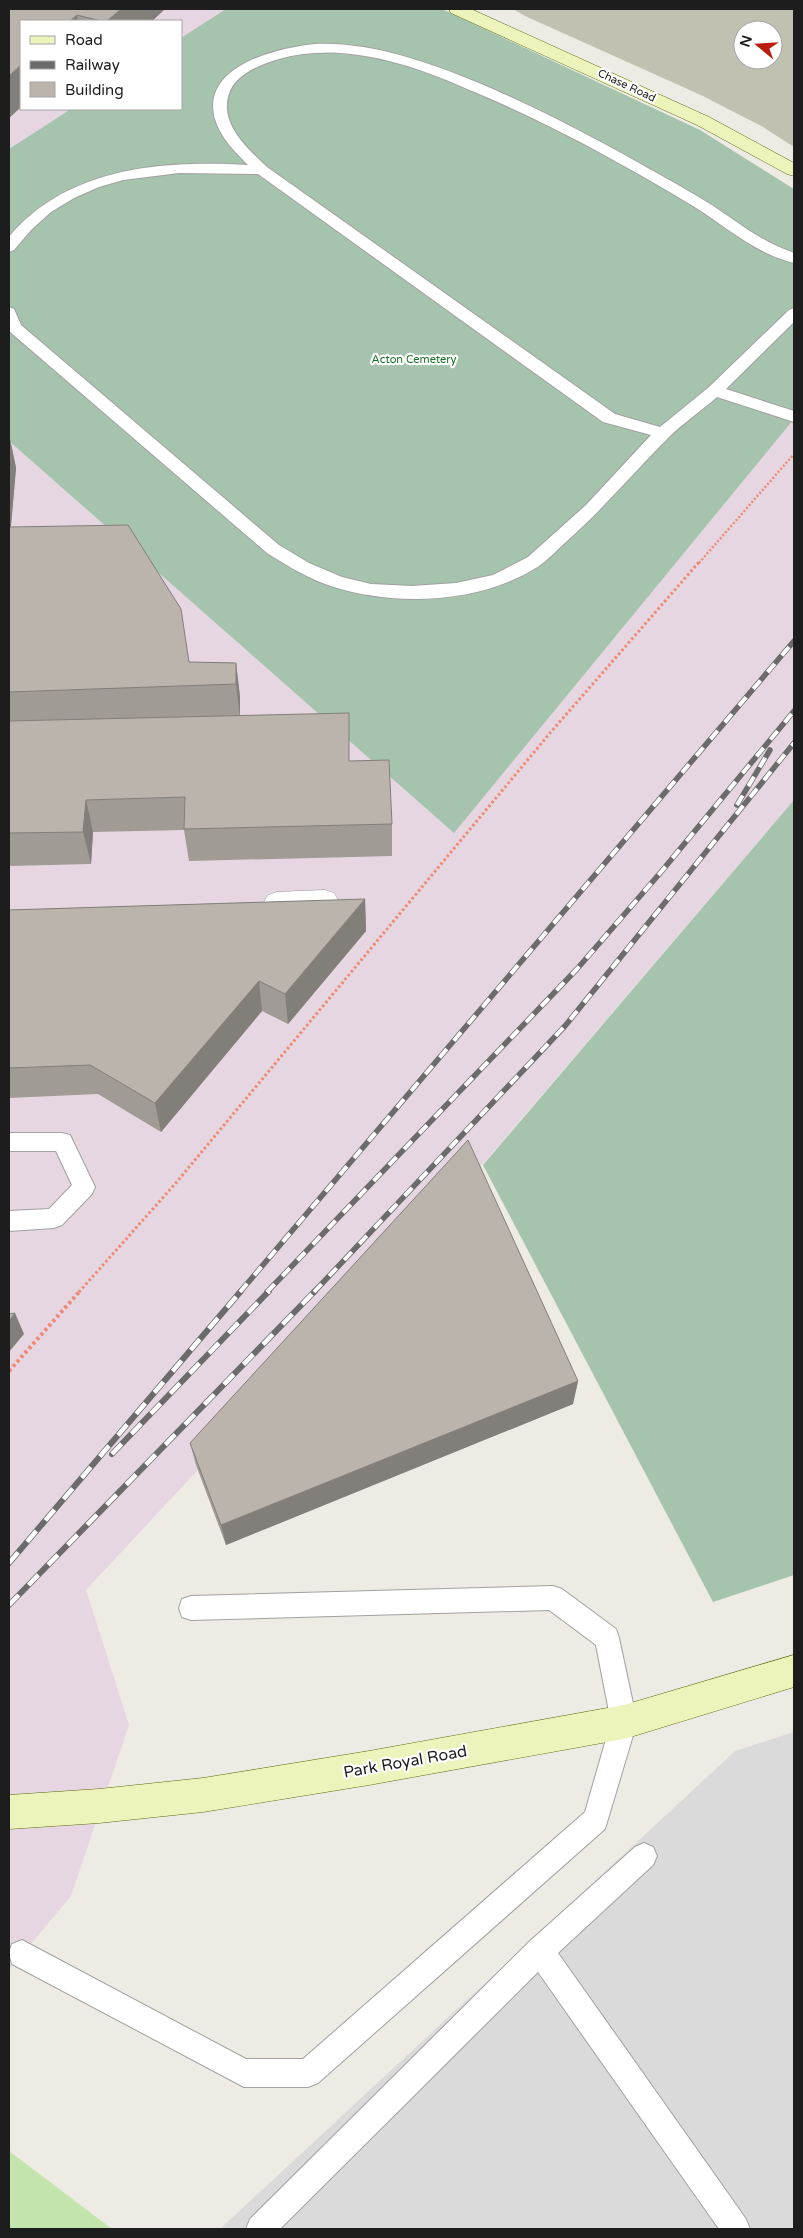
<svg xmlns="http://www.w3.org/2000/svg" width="803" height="2238" font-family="'Varela Round',sans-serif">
<rect width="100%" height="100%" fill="#edebe3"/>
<!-- residential -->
<path fill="#dbdada" d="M794 1732V2229H220L735 1751Z"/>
<!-- industrial -->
<g fill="#e6d6e2">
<path d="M9 9H230L181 40V21H21V109H74L9 150Z"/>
<path d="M794 419V800L482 1165 86 1590 129 1725 71 1896 9 1970V441L454 832Z"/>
</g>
<!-- construction -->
<path fill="#c0c1b0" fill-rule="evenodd" d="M513 9H794V147L763 127 703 96 525 16ZM743 30H773V60H743Z"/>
<!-- grass -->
<path fill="#c4e4ad" d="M9 2151 112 2229H9Z"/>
<!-- cemetery -->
<g fill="#a6c4ad">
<path d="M226 9H442L700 130 794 189V419L454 833 9 441V149L71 109H181V38Z"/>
<path d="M794 800V1575L713 1602 483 1165Z"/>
</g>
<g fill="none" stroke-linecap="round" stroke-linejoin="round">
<!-- lane casing -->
<g stroke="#a1a1a1" stroke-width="2">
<g id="lane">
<path d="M315 44C372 42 427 62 479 83 554 115 626 155 697 196 733 217 754 239 794 253V263C754 253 727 227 693 206 622 163 549 123 472 91 438 76 403 62 365 56 337 51 308 51 279 59 262 64 238 73 230 91 217 122 247 148 267 167L615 414 660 427 709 387 789 310 794 308V322L726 389 794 411V422L717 397C701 411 683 423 668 438 634 472 603 509 567 541 558 549 549 559 539 566 482 603 398 607 334 587 310 580 288 566 267 553L9 331V307L14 309 21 325 279 545 309 563 342 577 371 584 412 586 456 583 493 575 528 557 586 505 651 435 603 422 258 174 179 173 123 180 99 187 74 198 51 212 31 230 14 250 9 252V237C67 167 163 160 248 165 235 152 220 137 215 119 200 66 277 48 315 44Z"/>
<path d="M9 1133H62L70 1135 95 1187 92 1194 62 1225 54 1228 9 1231V1211L49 1209 72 1185 56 1151H9Z"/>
<path d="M553 1586 562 1589 616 1629 619 1638 637 1722 605 1829 318 2083 308 2087H244L12 1964 9 1953 12 1944 22 1940 246 2059H303L585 1812 611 1722 596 1645 549 1610 191 1620 182 1617 179 1608 182 1599 191 1596Z"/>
<path d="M644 1843 653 1847 657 1856 653 1865 558 1953 746 2219 750 2229H719L538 1972 280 2229H246L250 2219 530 1941 635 1847Z"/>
</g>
</g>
<!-- street casing -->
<g stroke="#a1a1a1" stroke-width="1">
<path id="street" d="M325 890 334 893 338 900 334 907C316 913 286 915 268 909L264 902 268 895 277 892Z"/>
</g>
<!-- secondary casing -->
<g stroke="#5a6b0d" stroke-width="1">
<g id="secondary">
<path d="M449 9H471L709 117 794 163V176L787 174 697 125 451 13Z"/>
<path d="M794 1655V1687L624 1739 369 1785 203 1812 99 1823 9 1829V1795L99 1789 203 1778 369 1751 624 1705Z"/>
</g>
</g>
<!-- path-far2 -->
<path stroke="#ef8973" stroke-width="2.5" stroke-dasharray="2 2" stroke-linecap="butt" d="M699 563 794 454"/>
<!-- path-far1 -->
<path stroke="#ef8973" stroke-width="3" stroke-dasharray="2.5 2.5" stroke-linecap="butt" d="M79 1292 175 1184 550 733 700 561"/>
<!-- path -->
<path stroke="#ef8973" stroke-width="4" stroke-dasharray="3 3" stroke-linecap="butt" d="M9 1371 80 1291"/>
<!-- lane -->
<use href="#lane" fill="#fff" fill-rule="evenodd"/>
<!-- street -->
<use href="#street" fill="#fff" fill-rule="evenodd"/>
<!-- secondary -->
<use href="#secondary" fill="#edf4bb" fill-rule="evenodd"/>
<!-- rail-far1 casing -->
<g stroke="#6b6b6b" stroke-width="5.5">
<g id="rail-far1">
<path d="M737 805 770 750"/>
<path d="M240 1292 794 641"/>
<path d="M267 1292 577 969 661 872 794 711"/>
<path d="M314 1292 565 1026 794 743"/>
</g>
</g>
<!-- rail casing -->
<g stroke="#6b6b6b" stroke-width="6">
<g id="rail">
<path d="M112 1454 269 1291"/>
<path d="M9 1563 241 1291"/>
<path d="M9 1605 315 1291"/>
</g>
</g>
<!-- rail-far1 -->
<use href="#rail-far1" stroke="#fff" stroke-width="4" stroke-dasharray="11" stroke-linecap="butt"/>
<!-- rail -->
<use href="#rail" stroke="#fff" stroke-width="4.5" stroke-dasharray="14" stroke-linecap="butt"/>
</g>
<!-- wall -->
<g fill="#a09b95">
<path d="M9 9H165L152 21H21V107L9 118Z"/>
<path d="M9 434 16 468 11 527 189 662 236 663 240 697V715L350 761 392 824V856L189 861 184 830 93 832 91 864 9 866Z"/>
<path d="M365 899 366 931 288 1024 262 1011 161 1132 98 1094 9 1098V910Z"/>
<path d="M578 1381 573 1404 226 1545 196 1465 190 1443Z"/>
</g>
<!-- shaded-wall -->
<g fill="#827e79">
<path d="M121 9H165L152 21H107Z"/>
<path d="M77 15 78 21H70Z"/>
<path d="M21 65V107L9 118V76Z"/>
<path d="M9 434 16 468 10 536 9 530Z"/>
<path d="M236 663 240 697V718L236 684Z"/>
<path d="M86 800 93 832 91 864 83 832Z"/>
<path d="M365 899 366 931 288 1024 285 994Z"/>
<path d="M259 981 262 1011 161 1132 155 1103Z"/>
<path d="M15 1313 24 1334 9 1352V1321Z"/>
<path d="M578 1381 573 1404 226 1545 221 1525Z"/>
</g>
<!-- building -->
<g fill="#bab4ad" stroke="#827e79">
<path d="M9 9H121L107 21H101L77 15 70 21H21V65L9 76Z"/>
<path d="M128 525 181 609 189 662 236 663V684L9 692V527Z"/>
<path d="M349 713V761L389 760 392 824 184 829 185 797 86 800 83 832 9 833V721Z"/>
<path d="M365 899 285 994 259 981 155 1103 90 1065 9 1068V910Z"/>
<path d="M468 1140 578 1381 221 1525 190 1443Z"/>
<path d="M15 1313 9 1321V1314Z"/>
</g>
<g text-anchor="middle" stroke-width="4.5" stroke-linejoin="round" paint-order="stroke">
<!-- far-street labels -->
<g font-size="11" fill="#1d1d1d" stroke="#fff">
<text transform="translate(627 85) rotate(25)" y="4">Chase Road</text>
</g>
<!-- far-park labels -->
<g font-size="11" fill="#147222" stroke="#fff">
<text x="414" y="363">Acton Cemetery</text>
</g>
<!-- near-street labels -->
<g font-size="16" fill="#1d1d1d" stroke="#fff">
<text transform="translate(405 1761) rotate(-10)" y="6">Park Royal Road</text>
</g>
</g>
<!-- border -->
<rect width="803" height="2238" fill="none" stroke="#1d1d1d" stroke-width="20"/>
<!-- legend -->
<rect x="20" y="20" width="162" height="90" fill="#ffffff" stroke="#a5a5a5"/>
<rect x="30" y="36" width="25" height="8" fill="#edf4bb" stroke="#a5a5a5"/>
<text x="65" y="45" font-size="15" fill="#1d1d1d">Road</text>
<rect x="30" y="61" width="25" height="8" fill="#6b6b6b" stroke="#a5a5a5"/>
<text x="65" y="70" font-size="15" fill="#1d1d1d">Railway</text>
<rect x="30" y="82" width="25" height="15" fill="#bab4ad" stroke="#a5a5a5"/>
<text x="65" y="95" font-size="15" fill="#1d1d1d">Building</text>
<!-- north arrow -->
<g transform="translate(758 45) rotate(288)"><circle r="24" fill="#ffffff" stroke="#a5a5a5"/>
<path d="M0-4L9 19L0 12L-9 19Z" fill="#bb1c0f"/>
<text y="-8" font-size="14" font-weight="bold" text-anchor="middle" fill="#1d1d1d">N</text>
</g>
</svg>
